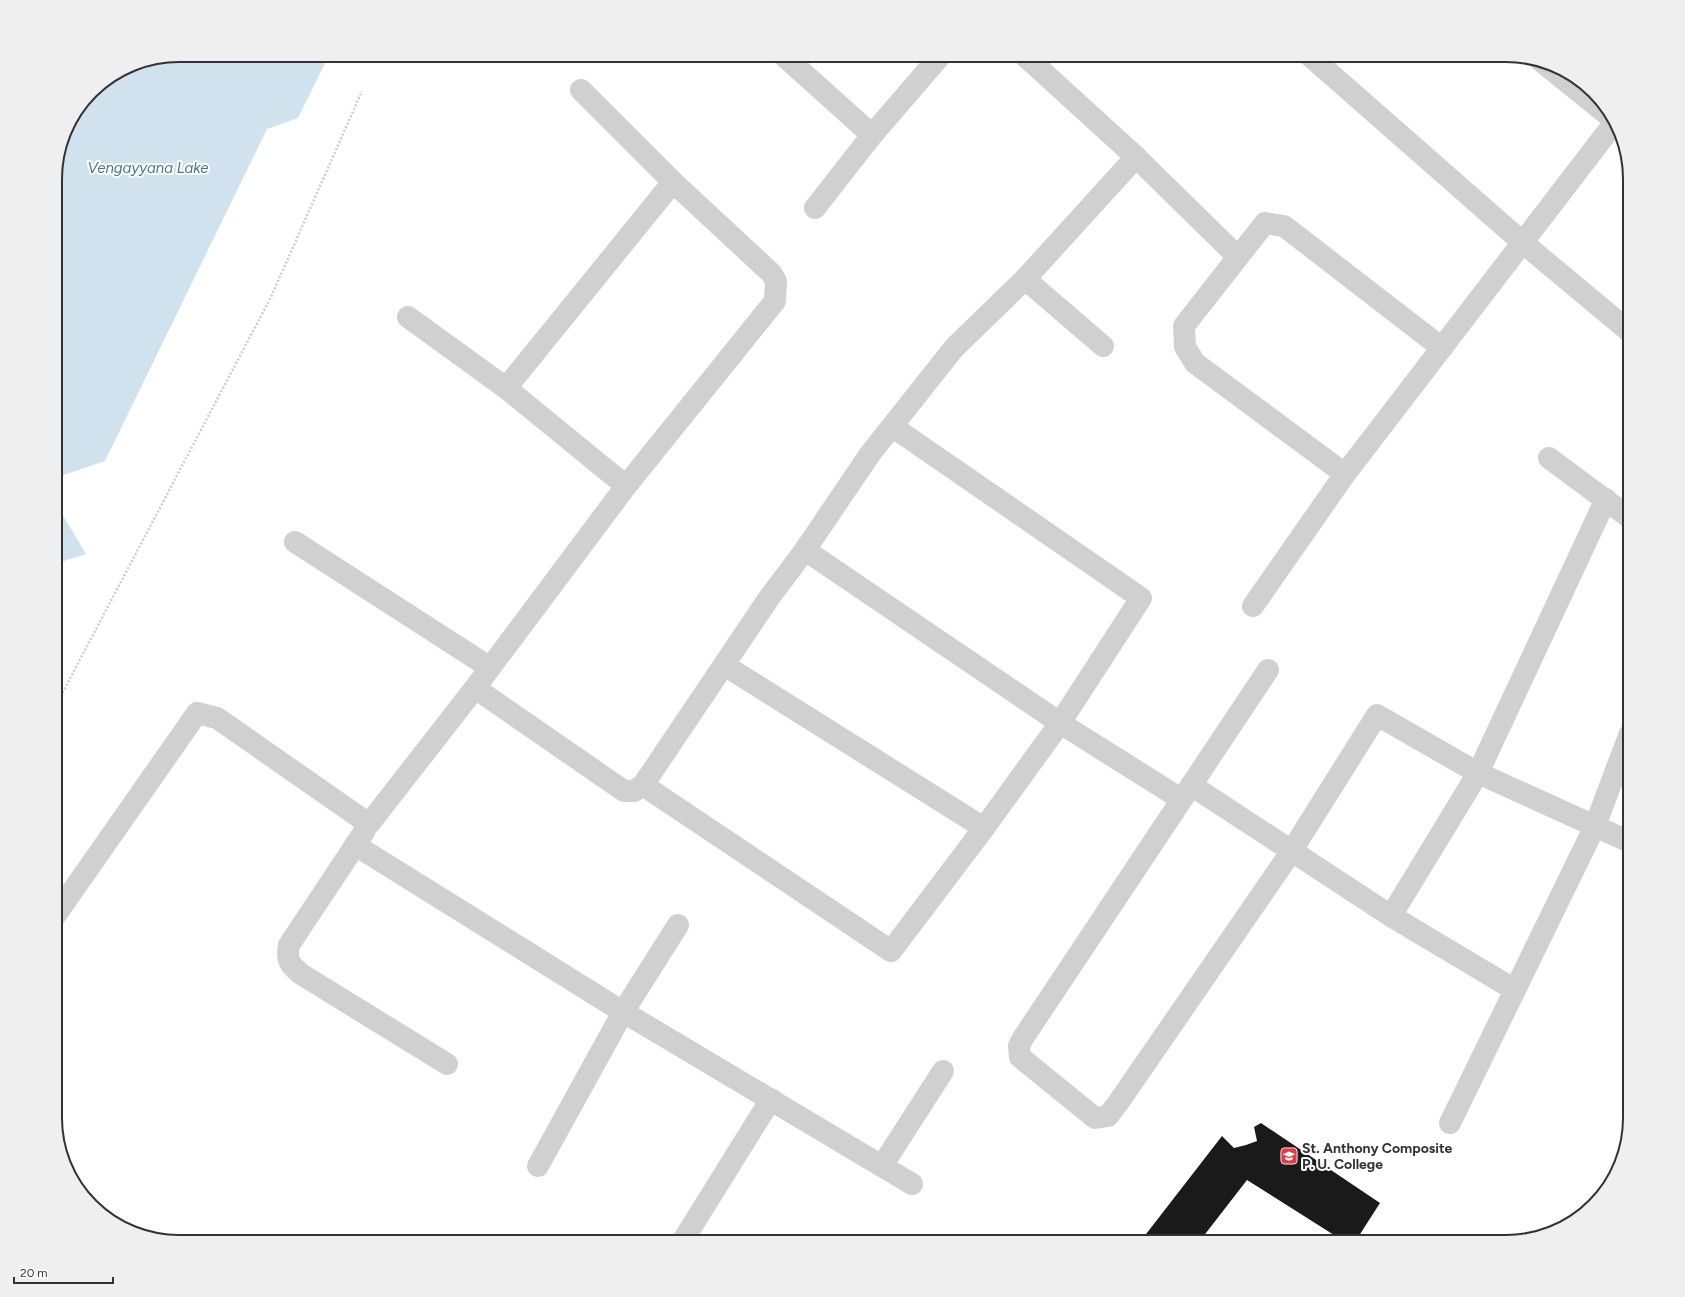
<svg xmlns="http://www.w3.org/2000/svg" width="1685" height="1297" font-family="Figtree,sans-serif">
<rect width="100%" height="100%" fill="#fff"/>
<!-- water -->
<g fill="#cfe2ee">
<path d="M179 55H329L298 118 267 129 105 461 55 478V171L65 132 92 91 132 64Z"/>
<path d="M55 502 86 554 55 564Z"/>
</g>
<!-- building -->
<path fill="#1a1a1a" d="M1261 1123 1380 1203 1355 1242H1345L1247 1180 1199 1242H1148L1143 1238 1222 1136 1234 1148 1246 1145 1257 1141 1254 1127Z"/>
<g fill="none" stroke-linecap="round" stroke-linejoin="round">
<!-- path -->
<path stroke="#cdcdcd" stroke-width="2.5" stroke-dasharray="2 2" stroke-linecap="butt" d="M55 707 271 297 362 91"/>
<!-- street -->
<g stroke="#d0d0d0" stroke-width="22">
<path d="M783 55 872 135"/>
<path d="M1024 55 1136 157 1238 257 1265 223 1284 226 1442 348"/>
<path d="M1309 55 1522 242 1630 332"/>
<path d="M1541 61 1614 120"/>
<path d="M581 90 673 182"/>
<path d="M815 208 872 135 941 55"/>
<path d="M1238 257 1184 326 1185 347 1195 363 1345 474 1615 122"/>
<path d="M1025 279 1103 346"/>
<path d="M408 317 506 388"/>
<path d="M1549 458 1630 518"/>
<path d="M295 542 489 667"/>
<path d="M805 550 1060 723 1181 799"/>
<path d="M1253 606 1345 474"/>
<path d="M724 665 984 828 1060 723 1141 598 893 427"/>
<path d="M1268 670 1023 1038 1019 1046 1020 1057 1095 1118 1108 1116 1118 1103 1291 852 1377 715 1478 773 1630 842"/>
<path d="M475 688 626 486 775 301 776 281 771 273 673 182 506 388 626 486"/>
<path d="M643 785 891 951 984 828"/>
<path d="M1191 785 1391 916 1515 990"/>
<path d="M364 832 289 945C286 960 289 964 301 974L447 1064"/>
<path d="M355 845 615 1007 912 1184"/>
<path d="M55 916 197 713 217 718 369 824 475 688 624 791H634L643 785 769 598 805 550 870 454 954 348 1025 279 1136 157"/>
<path d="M1391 916 1478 773 1606 499"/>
<path d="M1450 1123 1595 826 1630 733"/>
<path d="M538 1166 623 1012 678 925"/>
<path d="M882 1166 943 1071"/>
<path d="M682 1242 771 1099"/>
</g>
</g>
<!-- icons -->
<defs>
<g id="university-square" transform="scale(0.9)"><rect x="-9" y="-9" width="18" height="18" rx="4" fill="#e63946" stroke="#fff"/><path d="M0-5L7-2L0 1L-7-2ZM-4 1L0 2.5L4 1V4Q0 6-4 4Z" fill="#fff"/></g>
</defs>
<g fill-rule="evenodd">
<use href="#university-square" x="1289" y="1156"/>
</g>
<g text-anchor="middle" stroke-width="4" stroke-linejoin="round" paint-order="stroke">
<!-- poi labels -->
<g font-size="14" font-weight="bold" fill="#333" stroke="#fff" text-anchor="start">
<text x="1302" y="1153">St. Anthony Composite<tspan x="1302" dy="16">P. U. College</tspan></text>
</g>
<!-- water labels -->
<g font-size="15" font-style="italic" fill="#3f7597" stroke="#fff">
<text x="148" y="173">Vengayyana Lake</text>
</g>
</g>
<!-- crop -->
<path d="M0 0H1685V1297H0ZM179 62H1506A117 117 0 0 1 1623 179V1118A117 117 0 0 1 1506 1235H179A117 117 0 0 1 62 1118V179A117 117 0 0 1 179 62Z" fill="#efefef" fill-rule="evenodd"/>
<path fill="none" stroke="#333" stroke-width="2" d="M179 62H1506A117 117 0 0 1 1623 179V1118A117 117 0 0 1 1506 1235H179A117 117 0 0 1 62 1118V179A117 117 0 0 1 179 62Z"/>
<!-- scale -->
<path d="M14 1277v6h99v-6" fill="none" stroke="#333333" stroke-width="2"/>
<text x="20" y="1277" font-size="12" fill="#333333" stroke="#ffffff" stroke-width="3" paint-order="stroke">20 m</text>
</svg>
